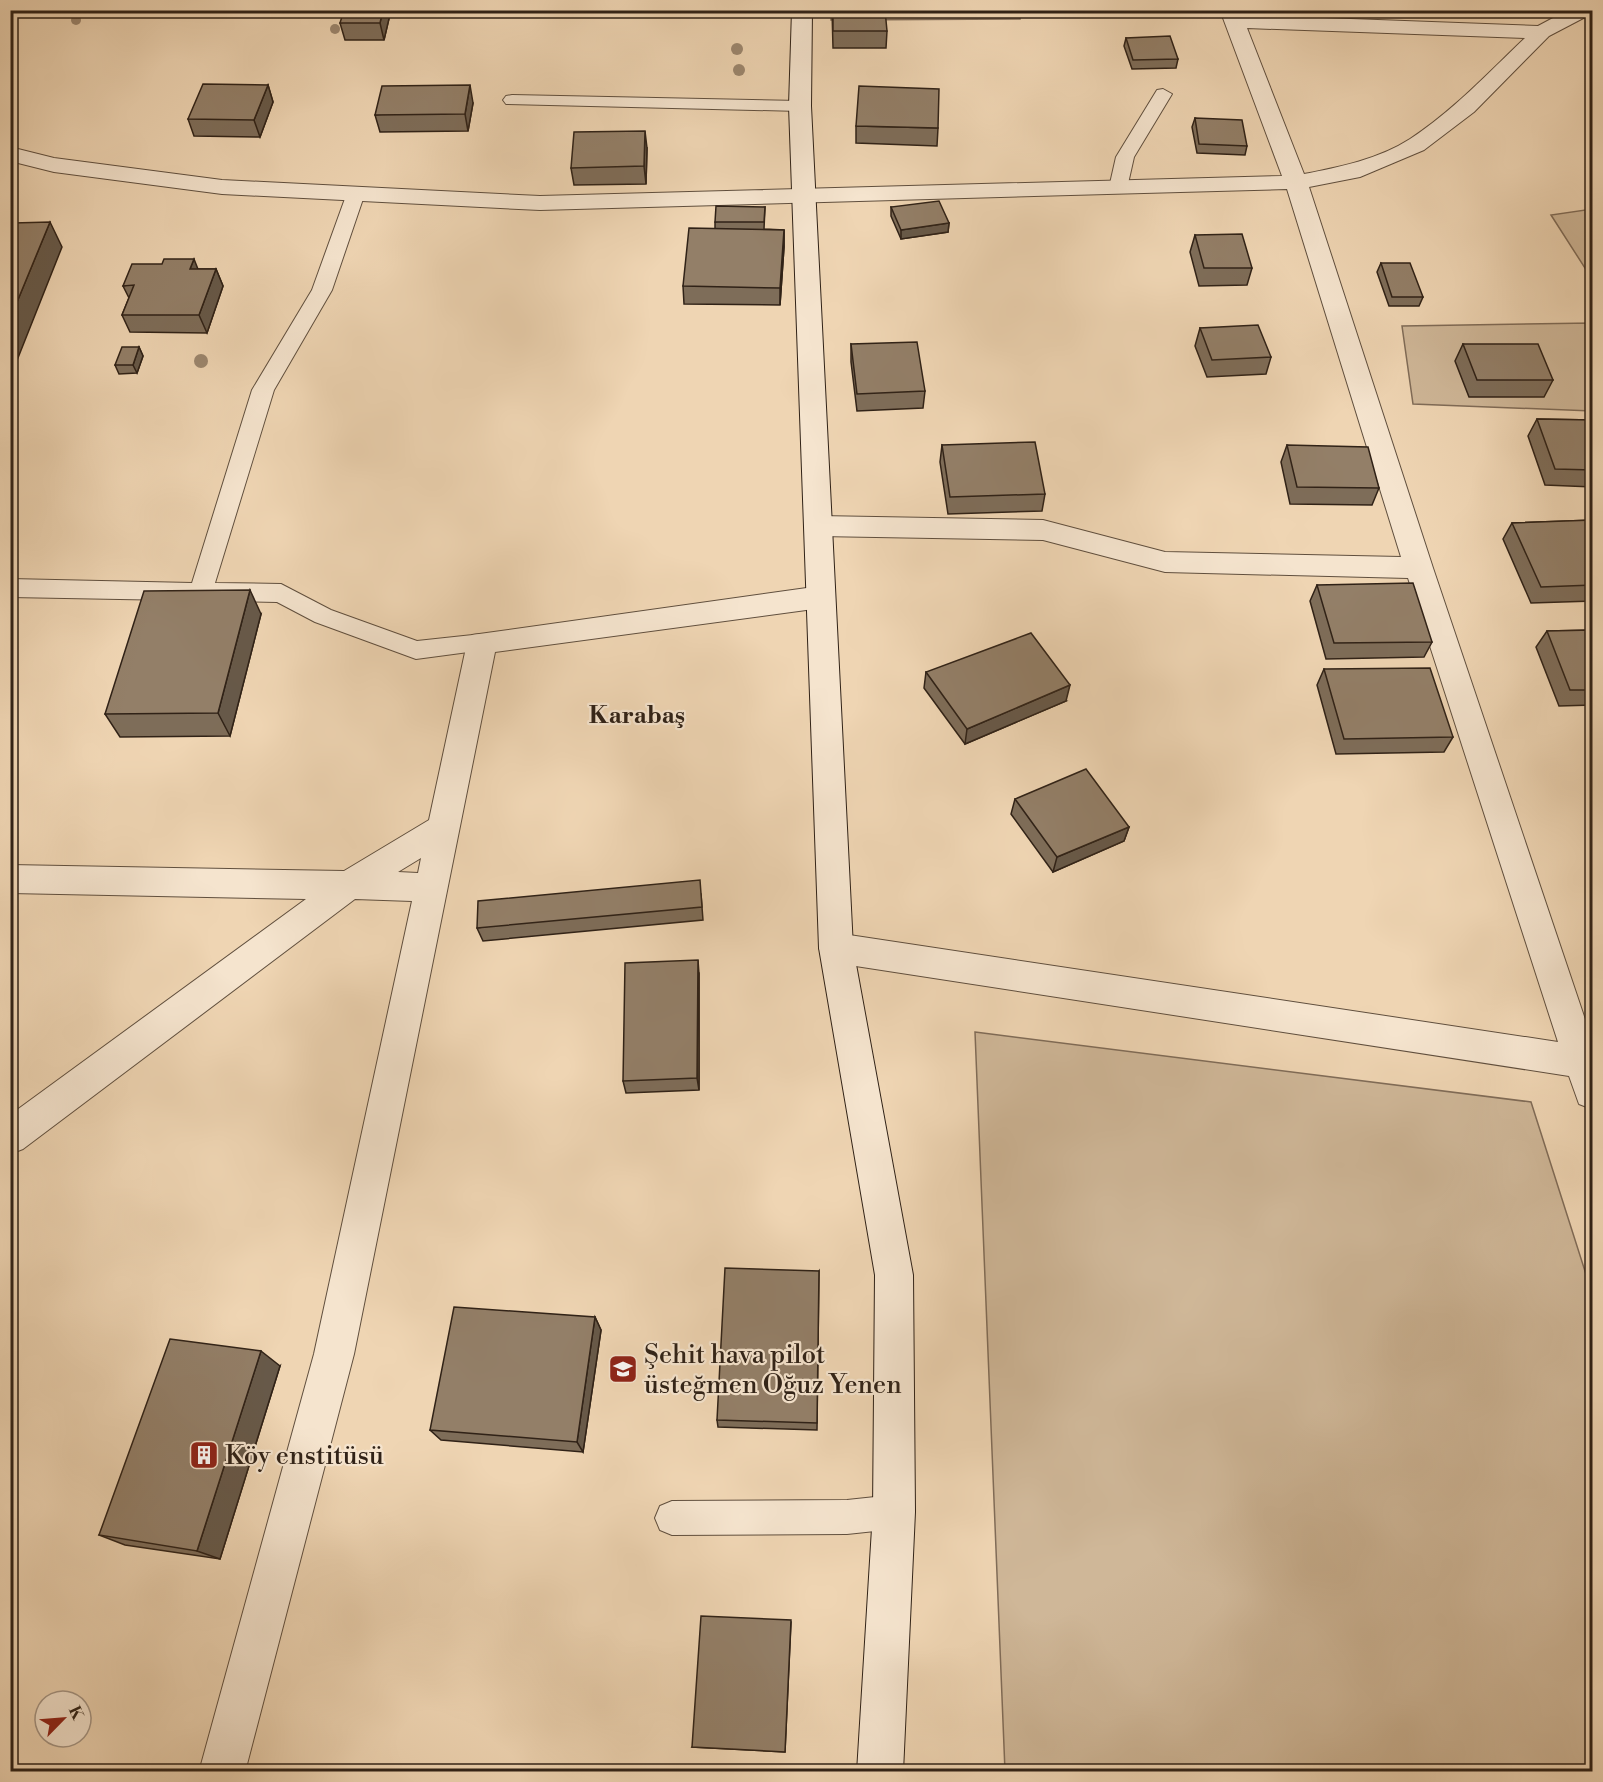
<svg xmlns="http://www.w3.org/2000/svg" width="1603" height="1782" font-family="'Libre Bodoni',serif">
<rect width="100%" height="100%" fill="#efd5b3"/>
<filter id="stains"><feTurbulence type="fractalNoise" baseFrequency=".00333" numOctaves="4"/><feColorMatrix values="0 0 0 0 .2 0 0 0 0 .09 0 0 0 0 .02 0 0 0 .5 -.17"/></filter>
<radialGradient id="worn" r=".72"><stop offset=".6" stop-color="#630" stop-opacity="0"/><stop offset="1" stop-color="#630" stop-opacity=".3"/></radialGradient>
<!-- green -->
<g fill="#cfb798" stroke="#806c58" stroke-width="1.5">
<path d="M831 10H1019L1020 19 831 20Z"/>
<path d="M1592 209V279L1551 215Z"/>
<path d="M1592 323V411L1413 404 1402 326Z"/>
<path d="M975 1032 1531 1102 1592 1293V1771H1005Z"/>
</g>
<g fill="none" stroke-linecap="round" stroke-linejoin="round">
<!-- lane casing -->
<g stroke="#604f3e" stroke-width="2">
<g id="lane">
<path d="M1163 89 1172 94 1134 157 1127 188 1125 192H1111L1109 188 1116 157 1157 90Z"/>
<path d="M512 95 800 101 809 106 800 111 506 104 503 100 506 96Z"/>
<path d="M356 187 365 193 332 290 274 390 215 583 281 584 331 610 417 641 482 634 491 637 494 643 491 649 416 659 315 622 277 602 10 597V579L192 583 252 390 312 290 347 193Z"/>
<path d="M894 1495 906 1500 911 1512 906 1524 894 1529 847 1534 672 1535 660 1530 655 1518 660 1506 672 1501 847 1500Z"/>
</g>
</g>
<!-- street casing -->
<g stroke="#604f3e" stroke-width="2">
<g id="street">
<path d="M1220 10H1240L1242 15 1538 26 1568 10H1592L1591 14 1549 36 1474 112 1424 150 1360 177 1309 187 1433 568 1592 1040V1109L1579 1104 1569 1076 836 963 824 958 819 948 824 938 836 933 1558 1042 1408 578 1165 572 1043 540 819 536 809 533 805 526 809 519 819 516 1043 520 1165 552 1401 557 1287 189 540 210 222 194 54 172 10 161V147L54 158 222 180 540 196 1282 176ZM1247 28 1525 38C1488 73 1453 111 1410 139 1379 159 1340 167 1304 174Z"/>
<path d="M821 586 831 589 835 597 831 605 821 608 495 652 354 1354 245 1772H199L314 1354 412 901 355 899 23 1149 10 1154V1115L306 899 10 893V865L344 871 429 820 467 643 472 635ZM421 858 418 873 398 872Z"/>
</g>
</g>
<!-- secondary casing -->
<g stroke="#302217" stroke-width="2">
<path id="secondary" d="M792 10H812L811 106 853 948 913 1275 915 1512 903 1772H857L873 1512 875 1275 819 948 789 106Z"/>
</g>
<!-- lane -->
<use href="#lane" fill="#f5e4ce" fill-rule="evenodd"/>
<!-- street -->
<use href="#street" fill="#f5e4ce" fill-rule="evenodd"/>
<!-- secondary -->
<use href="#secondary" fill="#f5e4ce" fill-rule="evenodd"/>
</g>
<!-- trees -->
<g fill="#9c876f">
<circle cx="76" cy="20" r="5"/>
<circle cx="335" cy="29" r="5"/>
<circle cx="737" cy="49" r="6"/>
<circle cx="739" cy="70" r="6"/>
<circle cx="201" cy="361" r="7"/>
</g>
<!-- wall -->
<g fill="#7e6d59" stroke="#302217" stroke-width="1.5">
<path d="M391 10 384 40H345L340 23Z"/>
<path d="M832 10 887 31 886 48H833Z"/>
<path d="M1126 38 1178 59 1176 68 1132 69 1124 46Z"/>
<path d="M268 85 273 102 260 137 194 136 188 119Z"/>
<path d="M473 103 468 131 380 132 375 115Z"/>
<path d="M1195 118 1247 146 1245 155 1197 153 1192 127Z"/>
<path d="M856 126 938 128 937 146 856 143Z"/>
<path d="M647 148 646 184 574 185 571 168Z"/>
<path d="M765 207 764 229 784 230V247L780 305 684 304 683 286 715 228V222Z"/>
<path d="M891 207 949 223 948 232 901 239 891 216Z"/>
<path d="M1195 235 1252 268 1247 285 1199 286 1190 252Z"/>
<path d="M1381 263 1423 297 1419 306H1389L1377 272Z"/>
<path d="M197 269H216L223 286 207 333 130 332 122 315 129 298 123 286Z"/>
<path d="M1200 328 1271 357 1266 374 1207 377 1195 346Z"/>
<path d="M851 344 925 391 923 408 857 411 851 362Z"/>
<path d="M1463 344 1553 380 1544 397H1469L1455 361Z"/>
<path d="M139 347 143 356 137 373 119 374 115 365Z"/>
<path d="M1537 419 1593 420V487L1545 485 1528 436Z"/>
<path d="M942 445 1045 494 1042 511 948 514 940 462Z"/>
<path d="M1287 445 1379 488 1372 505 1290 504 1281 462Z"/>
<path d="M1593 520V601L1531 603 1503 539 1512 523Z"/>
<path d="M1317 585 1432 642 1424 657 1326 659 1310 601Z"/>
<path d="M261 614 230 736 120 737 105 714Z"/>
<path d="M1593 630V705L1559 706 1536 647 1547 631Z"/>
<path d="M1324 669 1453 737 1444 752 1336 754 1317 685Z"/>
<path d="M926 672 1066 701 965 744 924 688Z"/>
<path d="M1015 799 1129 827 1124 841 1053 872 1011 814Z"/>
<path d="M1593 808V821L1589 812Z"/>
<path d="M701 894 703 920 483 941 477 928Z"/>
<path d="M699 974V1090L626 1093 623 1081Z"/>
<path d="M819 1271 817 1430 718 1427 717 1420Z"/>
<path d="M595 1317 601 1330 583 1452 441 1440 430 1430Z"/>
<path d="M280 1366 220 1559 125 1545 99 1535Z"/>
<path d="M791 1623 785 1752 692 1747Z"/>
</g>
<!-- shaded-wall -->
<g fill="#675949" stroke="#302217" stroke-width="1.5">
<path d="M383 10H391L384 40 380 23Z"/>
<path d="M268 85 273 102 260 137 254 120Z"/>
<path d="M470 85 473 103 468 131 465 114Z"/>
<path d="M645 131 647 148 646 184 644 166Z"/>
<path d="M50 222 62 247 10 378V319Z"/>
<path d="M949 223 948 232 901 239V230Z"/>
<path d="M784 230V247L780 305V288Z"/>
<path d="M194 259 201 277 190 269Z"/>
<path d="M216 269 223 286 207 333 199 315Z"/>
<path d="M139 347 143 356 137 373 133 365Z"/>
<path d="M250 590 261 614 230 736 218 713Z"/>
<path d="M1070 685 1066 701 965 744 967 729Z"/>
<path d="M1129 827 1124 841 1053 872 1057 857Z"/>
<path d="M698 960 699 974V1090L697 1078Z"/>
<path d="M595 1317 601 1330 583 1452 577 1442Z"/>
<path d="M261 1351 280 1366 220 1559 197 1551Z"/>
</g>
<!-- building -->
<g fill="#937f68" stroke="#302217" stroke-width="1.5">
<path d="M344 10H383L380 23H340Z"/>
<path d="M833 10H885L887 31H833Z"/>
<path d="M1170 36 1178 59 1133 60 1126 38Z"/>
<path d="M203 84 268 85 254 120 188 119Z"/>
<path d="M470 85 465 114 375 115 382 86Z"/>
<path d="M859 86 939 89 938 128 856 126Z"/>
<path d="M1195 118 1242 120 1247 146 1199 144Z"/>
<path d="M645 131 644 166 571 168 574 132Z"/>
<path d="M939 201 949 223 901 230 891 207Z"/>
<path d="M716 206 765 207 764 222H715Z"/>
<path d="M50 222 10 319V228L13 223Z"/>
<path d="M689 228 784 230 780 288 683 286Z"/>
<path d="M1242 234 1252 268H1204L1195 235Z"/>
<path d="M164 259H194L190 269H216L199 315H122L134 285 123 286 132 264H162Z"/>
<path d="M1381 263H1410L1423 297H1392Z"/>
<path d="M1258 325 1271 357 1212 360 1200 328Z"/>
<path d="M917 342 925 391 857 394 851 344Z"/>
<path d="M1463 344H1538L1553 380H1477Z"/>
<path d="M122 347H139L133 365H115Z"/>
<path d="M1537 419 1593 420V470L1555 469Z"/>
<path d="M1035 442 1045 494 950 497 942 445Z"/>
<path d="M1287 445 1368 447 1379 488 1297 487Z"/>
<path d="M1593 520V585L1541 587 1512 523Z"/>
<path d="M1413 583 1432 642 1334 643 1317 585Z"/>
<path d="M250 590 218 713 105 714 144 591Z"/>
<path d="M1593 630V690H1570L1547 631Z"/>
<path d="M1031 633 1070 685 967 729 926 672Z"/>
<path d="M1430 668 1453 737 1344 739 1324 669Z"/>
<path d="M1086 769 1129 827 1057 857 1015 799Z"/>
<path d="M700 880 702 907 477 928 478 901Z"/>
<path d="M698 960 697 1078 623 1081 625 963Z"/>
<path d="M725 1268 819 1271 817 1423 717 1420Z"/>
<path d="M454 1307 595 1317 577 1442 430 1430Z"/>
<path d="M170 1339 261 1351 197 1551 99 1535Z"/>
<path d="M701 1616 791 1620 785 1752 692 1747Z"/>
</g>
<!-- icons -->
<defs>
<g id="school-square" transform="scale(1.5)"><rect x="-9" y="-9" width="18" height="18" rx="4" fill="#8f2418" stroke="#f5e4ce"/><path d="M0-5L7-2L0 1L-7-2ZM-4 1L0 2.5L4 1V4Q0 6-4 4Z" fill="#fff"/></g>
<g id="building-square" transform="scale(1.5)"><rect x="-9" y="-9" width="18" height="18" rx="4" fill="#8f2418" stroke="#f5e4ce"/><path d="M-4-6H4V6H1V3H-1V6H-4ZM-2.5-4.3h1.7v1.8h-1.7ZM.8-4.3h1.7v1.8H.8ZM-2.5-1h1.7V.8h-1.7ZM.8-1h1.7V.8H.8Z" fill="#fff"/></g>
</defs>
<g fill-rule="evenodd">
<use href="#school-square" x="623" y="1369"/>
<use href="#building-square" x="204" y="1455"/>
</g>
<g text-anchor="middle" stroke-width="4.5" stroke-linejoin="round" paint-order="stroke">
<!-- quarter labels -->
<g font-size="24" font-weight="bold" fill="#302217" stroke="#f5e4ce">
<text x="637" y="723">Karabaş</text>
</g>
<!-- near-poi labels -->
<g font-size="26" fill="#302217" stroke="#f5e4ce" text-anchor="start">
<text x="644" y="1363">Şehit hava pilot<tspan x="644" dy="30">üsteğmen Oğuz Yenen</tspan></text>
<text x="225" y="1464">Köy enstitüsü</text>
</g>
</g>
<!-- margin -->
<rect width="1603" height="1782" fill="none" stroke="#efd5b3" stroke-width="36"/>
<rect x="12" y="12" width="1579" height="1758" fill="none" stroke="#302217" stroke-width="3"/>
<rect x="18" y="18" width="1567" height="1746" fill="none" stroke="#302217" stroke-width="1.5"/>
<!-- north arrow -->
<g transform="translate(63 1719) rotate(65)"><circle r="28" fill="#f5e4ce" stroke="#a69685" stroke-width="1.5"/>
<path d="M0-4.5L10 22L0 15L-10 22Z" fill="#8f2418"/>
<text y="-9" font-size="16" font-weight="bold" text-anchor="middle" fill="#302217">K</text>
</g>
<rect width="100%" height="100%" filter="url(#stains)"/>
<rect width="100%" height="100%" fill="url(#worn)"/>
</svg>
